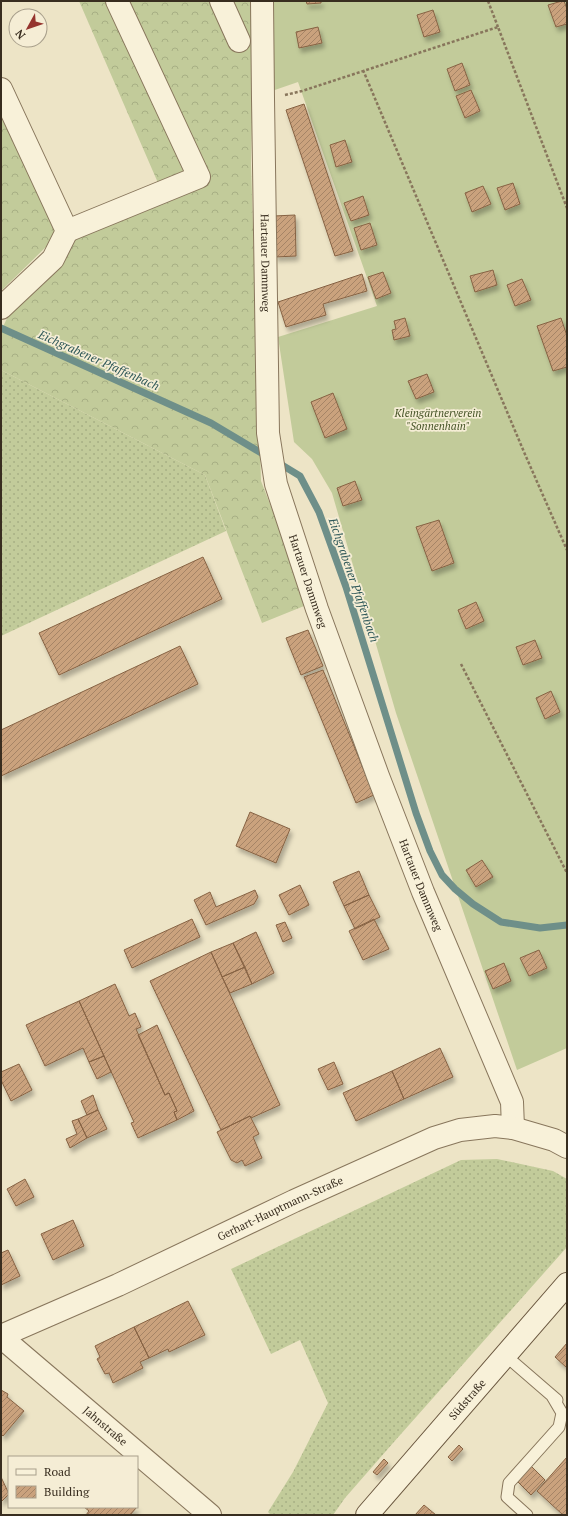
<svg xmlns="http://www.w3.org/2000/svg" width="568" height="1516" font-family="'PT Serif',serif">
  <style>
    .grass { fill: url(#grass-dots) }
    .forest { fill: url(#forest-crowns) }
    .garden { fill: #c2cb9a }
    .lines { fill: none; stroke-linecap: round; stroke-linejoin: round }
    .stream { stroke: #6e8f89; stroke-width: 7 }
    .building { fill: url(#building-hatch); stroke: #866243; filter: url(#shadow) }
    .service-casing { stroke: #88765c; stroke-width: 13 }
    .minor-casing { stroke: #88765c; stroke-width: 24 }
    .secondary-casing { stroke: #6a573f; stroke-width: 24 }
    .path { stroke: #88765c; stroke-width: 2.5; stroke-dasharray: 3 2; stroke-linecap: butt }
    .service { stroke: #f8f1d9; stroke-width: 11 }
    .minor { stroke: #f8f1d9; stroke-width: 22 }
    .secondary { stroke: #f8f1d9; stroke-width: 22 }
    .labels { text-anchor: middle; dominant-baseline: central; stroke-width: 3.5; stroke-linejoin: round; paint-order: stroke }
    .street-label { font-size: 11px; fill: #382d1f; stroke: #f5edd5 }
    .park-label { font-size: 11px; font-style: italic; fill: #465427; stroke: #f5edd5 }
    .water-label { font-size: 12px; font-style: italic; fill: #2f5858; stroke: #f5edd5 }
  </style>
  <defs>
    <pattern id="grass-dots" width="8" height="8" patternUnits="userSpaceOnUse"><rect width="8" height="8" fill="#c2cb9a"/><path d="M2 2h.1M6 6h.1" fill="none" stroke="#a7af84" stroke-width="1.8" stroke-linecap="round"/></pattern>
    <pattern id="forest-crowns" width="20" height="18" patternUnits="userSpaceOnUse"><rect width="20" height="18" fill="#c2cb9a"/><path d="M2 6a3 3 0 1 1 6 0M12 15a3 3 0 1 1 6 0" fill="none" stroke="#a7af84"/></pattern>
    <pattern id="building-hatch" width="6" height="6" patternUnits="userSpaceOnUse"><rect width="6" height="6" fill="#caa27d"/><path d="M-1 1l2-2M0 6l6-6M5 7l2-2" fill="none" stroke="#a58466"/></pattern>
    <filter id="shadow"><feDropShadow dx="2.5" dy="4.5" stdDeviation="2" flood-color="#0004"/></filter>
  </defs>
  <rect width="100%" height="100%" fill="#ede4c6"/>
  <path class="grass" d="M1 370 205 475 226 531 1 636Z
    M497 1159 553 1171 567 1179V1247L393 1443 345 1498 333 1515H271L268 1512 293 1472 328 1403 300 1340 271 1354 231 1269 461 1160Z"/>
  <path class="forest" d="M79 1H254L251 163 261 481 309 604 262 623 205 475 1 370V331L9 314 78 234 165 199Z
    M1 111 56 229 49 244 1 291Z"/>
  <path class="garden" d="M270 1H567V1048L517 1070 396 713 332 493 312 459 294 442 278 337 377 306 298 82 269 92Z"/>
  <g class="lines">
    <path class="stream" d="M1 328 211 423 268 457
      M277 462 300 476 319 512 346 587 416 813 430 851 442 875 455 889 473 904 501 922 540 928 567 925"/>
  </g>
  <path class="building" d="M306 1H321V3L307 4Z
    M562 1H564L567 9V24L556 27 548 5Z
    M433 10 440 32 424 37 417 15Z
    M318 27 322 43 299 48 296 32Z
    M462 63 470 85 455 91 447 69Z
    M471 90 480 111 465 118 456 96Z
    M304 104 353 251 335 256 286 110Z
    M345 140 352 162 336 167 330 145Z
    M513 183 520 204 505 210 497 188Z
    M483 186 491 204 472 212 465 193Z
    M363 196 369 215 351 221 344 203Z
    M295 215 296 256 275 257 274 216Z
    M370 223 377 245 361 250 354 228Z
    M493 270 497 285 475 292 470 276Z
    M383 272 391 293 376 299 368 277Z
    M362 274 367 291 323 304 326 315 286 327 278 302Z
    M522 279 531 300 515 306 507 285Z
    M405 318 410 336 394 340 392 330 396 329 394 321Z
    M561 318 567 336V367L553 371 537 326Z
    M427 374 434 392 416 399 408 381Z
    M333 393 347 429 325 438 311 402Z
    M355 481 362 500 343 506 337 488Z
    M439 520 454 563 432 571 416 527Z
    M203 557 222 599 59 675 39 633Z
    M476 602 484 621 466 629 458 610Z
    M308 630 323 666 301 675 286 638Z
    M535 640 542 658 523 665 516 647Z
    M180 646 198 684 1 776V730Z
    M323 670 374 795 356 803 304 677Z
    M551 691 560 712 545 719 536 698Z
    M250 812 290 829 276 863 236 846Z
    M482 860 493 877 476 887 466 870Z
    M359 871 369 895 344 906 333 882Z
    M300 885 309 905 289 915 279 895Z
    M255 890 258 897 254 904 206 925 194 900 210 892 216 907Z
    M369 895 380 917 355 929 344 906Z
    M192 919 200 937 132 968 124 950Z
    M374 919 389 949 363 960 349 931Z
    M285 922 292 938 283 942 276 925Z
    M256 932 274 973 252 984 233 943Z
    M233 943 245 967 222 977 211 952Z
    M539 950 547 968 529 976 520 958Z
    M211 952 280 1105 251 1118 250 1116 221 1130 150 981Z
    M504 963 511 981 493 989 485 971Z
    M245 967 252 984 230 993 222 977Z
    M115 984 129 1016 135 1013 141 1027 136 1029 165 1095 169 1093 177 1111 174 1112 177 1120 138 1138 131 1123 134 1122 79 1001Z
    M79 1001 104 1056 89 1062 83 1048 45 1066 26 1025Z
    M157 1025 194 1111 177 1120 174 1112 177 1111 169 1093 165 1095 138 1035Z
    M440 1048 453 1077 404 1099 392 1071Z
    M104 1056 111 1072 97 1079 89 1062Z
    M334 1062 343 1084 328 1090 318 1069Z
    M19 1064 32 1090 11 1101 1 1080V1072Z
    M392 1071 404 1099 356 1121 343 1093Z
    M93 1095 98 1110 87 1115 81 1101Z
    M98 1110 107 1129 87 1138 78 1119Z
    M250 1116 259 1134 253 1137 262 1158 245 1166 242 1160 237 1163 231 1160 217 1132Z
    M78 1119 87 1138 70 1148 66 1139 77 1134 72 1121Z
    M25 1179 34 1197 16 1206 7 1189Z
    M73 1220 84 1246 53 1260 41 1234Z
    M8 1250 20 1276 1 1285V1253Z
    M188 1301 205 1335 169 1352 168 1349 149 1358 134 1327Z
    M134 1327 149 1358 140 1362 143 1368 113 1383 109 1373 105 1374 97 1359 100 1357 95 1346Z
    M567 1343V1368L555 1357Z
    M1 1390 8 1394 7 1397 24 1411 3 1436 1 1434Z
    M459 1445 463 1449 452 1461 448 1457Z
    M567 1457V1515H563L537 1491Z
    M384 1459 388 1463 377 1475 373 1472Z
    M531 1466 545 1480 531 1495 517 1481Z
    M1 1477 9 1494 1 1502Z
    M424 1505 436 1515H415Z
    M84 1507H137L130 1515H86L89 1511Z"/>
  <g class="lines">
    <defs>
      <path id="service" d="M506 1356 557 1400
        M527 1515 507 1497 509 1483 559 1427 562 1413 552 1396"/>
      <g id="minor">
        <path d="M221 1 239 41"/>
        <path id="s1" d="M262 1 263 99 268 433 276 484 317 609 378 776 423 892 512 1102 513 1128"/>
        <path d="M1 89 67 231 53 259 1 308"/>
        <path d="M67 231 199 177 117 1"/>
        <path id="s2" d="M1 1336 118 1285 294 1201 434 1138 460 1130 495 1126 513 1128 554 1140 567 1147"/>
        <path id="s3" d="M1 1337 210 1515"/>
      </g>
      <g id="secondary">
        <path id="s4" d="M367 1515 567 1284"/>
      </g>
    </defs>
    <use href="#service" class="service-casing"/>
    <use href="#minor" class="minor-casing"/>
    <use href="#secondary" class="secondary-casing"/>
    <path class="path" d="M488 1 498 27
      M363 70 524 452 567 550
      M285 95 302 91 498 27 567 208
      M461 664 567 873"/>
    <use href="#service" class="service"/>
    <use href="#minor" class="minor"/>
    <use href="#secondary" class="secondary"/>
  </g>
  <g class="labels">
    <g class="street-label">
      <text stroke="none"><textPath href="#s1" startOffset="262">Hartauer Dammweg</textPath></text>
      <text stroke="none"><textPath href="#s1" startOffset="586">Hartauer Dammweg</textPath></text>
      <text stroke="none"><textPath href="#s1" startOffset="910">Hartauer Dammweg</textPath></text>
      <text stroke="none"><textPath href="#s2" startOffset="307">Gerhart-Hauptmann-Straße</textPath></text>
      <text stroke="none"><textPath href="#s4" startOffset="153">Südstraße</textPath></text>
      <text stroke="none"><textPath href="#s3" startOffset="137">Jahnstraße</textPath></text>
    </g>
    <g class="park-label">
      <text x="438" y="413">Kleingärtnerverein<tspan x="438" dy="13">"Sonnenhain"</tspan></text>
    </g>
    <g class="water-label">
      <text transform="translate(99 360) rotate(24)">Eichgrabener Pfaffenbach</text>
      <text transform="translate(354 580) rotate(71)">Eichgrabener Pfaffenbach</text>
    </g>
  </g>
  <rect width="568" height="1516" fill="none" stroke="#382d1f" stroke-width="4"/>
  <rect x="8" y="1456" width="130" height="52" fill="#f5edd5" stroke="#a9a08c"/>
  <rect x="16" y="1469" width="20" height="6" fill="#f8f1d9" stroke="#a9a08c"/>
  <text x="44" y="1476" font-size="12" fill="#382d1f">Road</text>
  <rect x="16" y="1486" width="20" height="12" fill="url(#building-hatch)" stroke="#a9a08c"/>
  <text x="44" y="1496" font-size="12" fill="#382d1f">Building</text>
  <g transform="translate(28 28) rotate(230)"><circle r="19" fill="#f5edd5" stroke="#a9a08c"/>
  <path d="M0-3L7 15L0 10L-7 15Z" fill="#95342e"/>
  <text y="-6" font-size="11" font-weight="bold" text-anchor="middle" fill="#382d1f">N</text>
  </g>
</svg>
